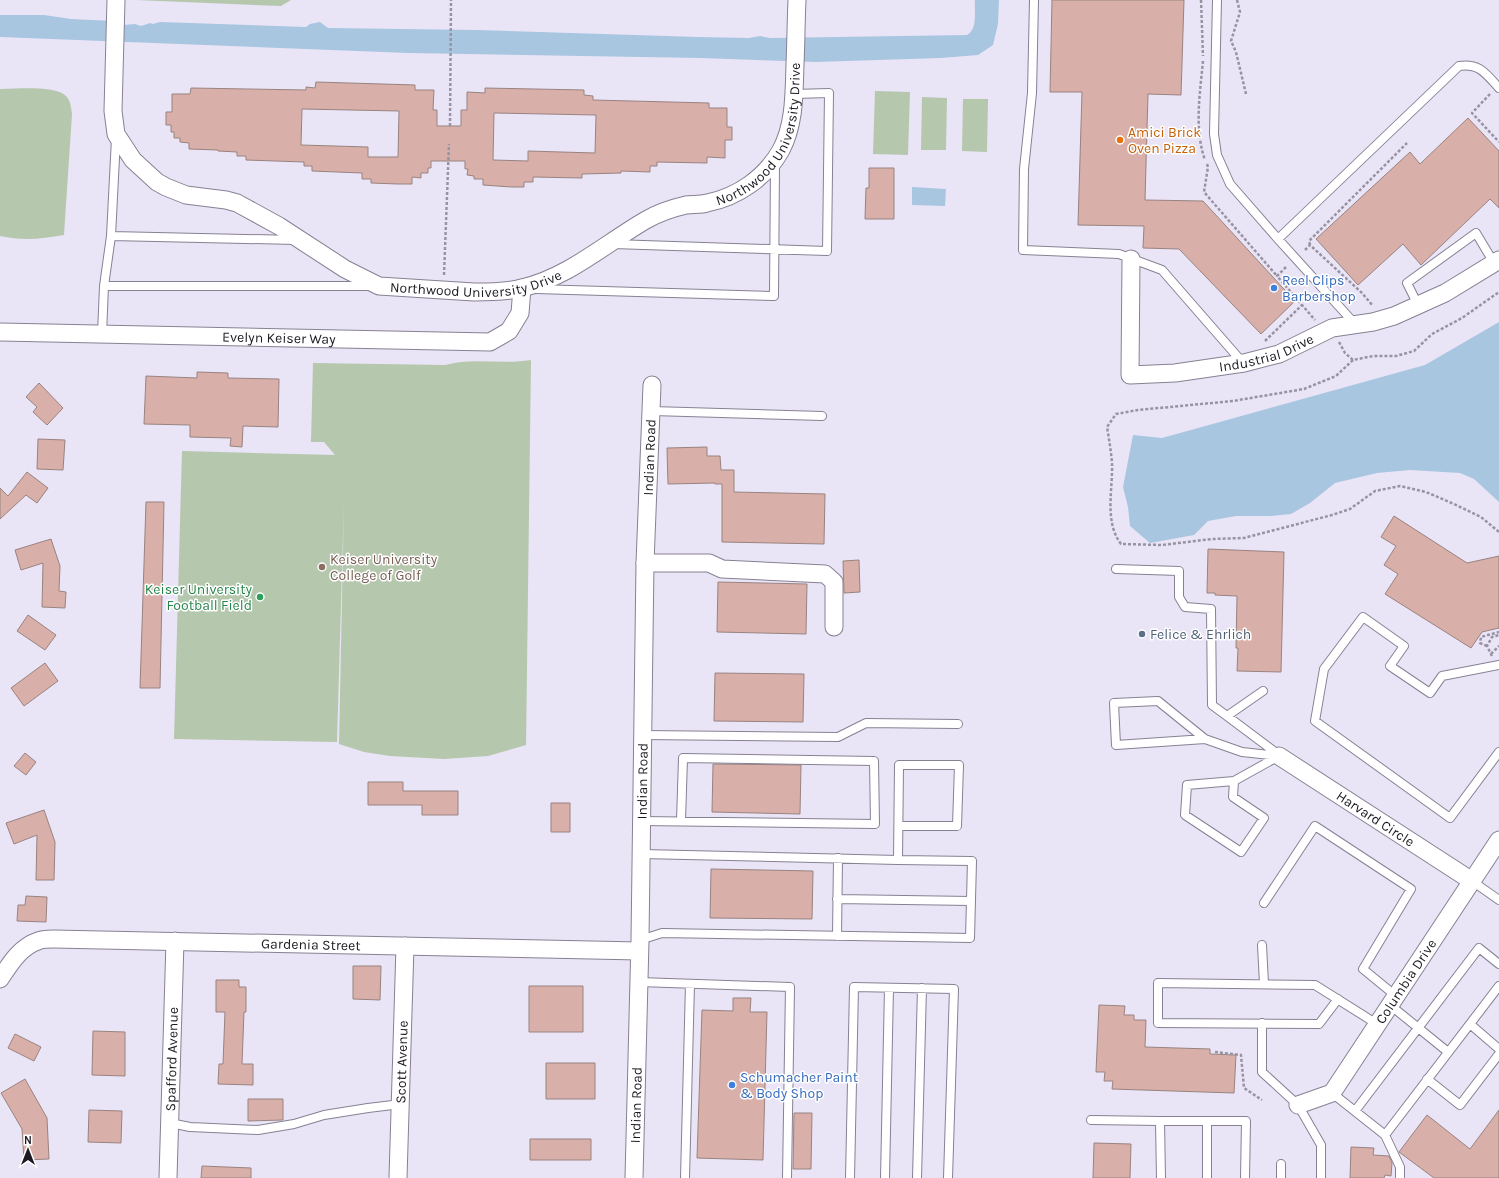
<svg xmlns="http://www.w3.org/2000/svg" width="1499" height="1178" font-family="Karla,sans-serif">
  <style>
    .green { fill: #b5c7ad }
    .water { fill: #a9c6e0 }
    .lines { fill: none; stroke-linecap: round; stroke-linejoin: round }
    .canal { stroke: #a9c6e0; stroke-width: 16 }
    .building { fill: #d8afa9; stroke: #998380; fill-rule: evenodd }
    .lane-casing { stroke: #878193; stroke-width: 10 }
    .street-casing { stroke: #878193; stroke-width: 19 }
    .path { stroke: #9893a2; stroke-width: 2.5; stroke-dasharray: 3 2; stroke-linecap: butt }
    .lane { stroke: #fff; stroke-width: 8 }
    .street { stroke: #fff; stroke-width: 17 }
    .food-dot { fill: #e8710a; stroke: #fff; stroke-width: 1.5 }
    .shop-dot { fill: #3f7fe0; stroke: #fff; stroke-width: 1.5 }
    .education-dot { fill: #8d6e63; stroke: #fff; stroke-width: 1.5 }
    .leisure-dot { fill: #2e9e5b; stroke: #fff; stroke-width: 1.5 }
    .service-dot { fill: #5c6f8a; stroke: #fff; stroke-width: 1.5 }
    .labels { text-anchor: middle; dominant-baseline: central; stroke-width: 3; stroke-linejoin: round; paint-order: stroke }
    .street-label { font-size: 14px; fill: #1c1a21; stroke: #fff }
    .food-label { font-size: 14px; fill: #c56008; stroke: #fff; text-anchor: start }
    .shop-label { font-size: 14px; fill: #366cbe; stroke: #fff; text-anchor: start }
    .education-label { font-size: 14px; fill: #785e54; stroke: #fff; text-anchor: start }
    .leisure-label { font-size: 14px; fill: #27864d; stroke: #fff; text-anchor: end }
    .service-label { font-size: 14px; fill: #4e5e75; stroke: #fff; text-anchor: start }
  </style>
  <rect width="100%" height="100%" fill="#eae4f7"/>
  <path class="green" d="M136 0H291L281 6Z
    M0 89C15 89 55 85 66 96 71 101 71 108 72 114L64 235C42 239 22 241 0 236Z
    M875 91 910 92 908 155 873 154Z
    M922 97 947 98 946 150H921Z
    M963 99H988L987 152 962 151Z
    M531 360 526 745 488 756 444 759 390 756 364 752 339 744 344 502 337 742 174 739 182 451 335 455 324 442H311L313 363 445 365C473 357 502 365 531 360Z"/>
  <path class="water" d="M975 0H999L998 24 993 45 978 55 941 58 815 62 700 58 408 53 0 37V15H44L78 20 85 22 89 28 135 24 141 26 150 23 153 24 160 22 306 27 310 24 320 22 328 28 477 30 698 37 749 38 760 36 770 38 967 35C978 29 974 12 975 0Z
    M912 187 946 189 945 206 912 205Z
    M1499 322V502L1474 479 1460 473 1410 470 1377 473 1335 483 1310 503 1291 514 1271 516H1236L1208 521 1194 535 1150 543 1130 526 1128 507 1123 487 1133 435 1162 438 1425 365Z"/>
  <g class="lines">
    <path class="canal" d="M68 27 116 29"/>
  </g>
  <path class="building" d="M1052 0H1184L1181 95 1148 94 1145 200 1203 201 1295 301 1261 334 1179 249 1143 248 1144 226 1078 225 1082 92H1050Z
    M316 82 415 85V90H434L433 110H437V126H461V110H467V92L485 93V88L584 90V95L593 96V100L709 103V108H727V127H732V140H725V158L707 157V163L657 162V166H650V172L621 171V173L582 174V178L533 177V182H524V187H511L483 185V179H474V176L467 175 468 169H465V161H431V168H428V173H421V178L412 177V184H398L371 183V179H362V173L312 171V166H304V162L246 160V156H237V152L218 151V150L189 149V143L180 142V138H174V132H171V125H166V112H172V94H190L191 88 306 90V87L315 88ZM302 109 399 111 398 157H368V147L301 145ZM494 113 596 115 595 153 528 151V161L493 160Z
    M1468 118 1499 151V208L1490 199 1421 265 1403 244 1358 285 1316 239 1410 152 1420 164Z
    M869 168H894V219H865L866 188H869Z
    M197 372 228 373V378L279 379 278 427 243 426 242 447 230 446 231 438 190 437V425L144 424 146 376 197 378Z
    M39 383 63 408 47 425 33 412 37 407 26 397Z
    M38 439 65 440 63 470 37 469Z
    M707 447V456H720L721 470H734V492L825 494 824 544 722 542V484H715V483L668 484 667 448Z
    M27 472 48 488 37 503 26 495 0 519V488L8 496Z
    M146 502H164L160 688H140Z
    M1394 516 1467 563 1499 556V628L1482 632 1471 648 1385 594 1398 574 1384 565 1396 546 1381 537Z
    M51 539 60 566 59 591 66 592 65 608 42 607 43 563 21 570 15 550Z
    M1208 549 1284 552 1281 672 1237 671 1238 648H1236L1237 596 1215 595V593H1207Z
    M859 560 860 592 844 593 843 561Z
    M718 582 807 584 806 634 717 632Z
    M28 615 56 635 45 650 17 631Z
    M45 663 58 681 24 706 11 688Z
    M715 673 804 674 803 722 714 721Z
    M25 753 36 762 26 775 14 766Z
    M713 764 801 765 800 814 712 812Z
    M368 782H403V791H458V815H422V805H368Z
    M551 803H570V832H551Z
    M44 810 55 842 54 880H36L37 835 14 844 6 823Z
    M711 869 813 871 812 919 710 918Z
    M26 896 47 897 46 922 17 921 18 905H25Z
    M353 966H381L380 1000 353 999Z
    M216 980H239V987H246V1012H244L242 1064H253V1085L218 1084 219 1064H223L225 1012H216Z
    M529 986H583V1032H529Z
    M733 998H751L750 1012H767L763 1160 697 1158 702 1010 733 1011Z
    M1099 1005 1125 1006 1124 1015H1134V1020H1146L1145 1047 1210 1049V1054L1236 1055 1234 1093 1112 1089 1113 1081H1104L1105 1072H1096Z
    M93 1031 125 1032V1076L92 1075Z
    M15 1034 41 1047 34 1061 8 1048Z
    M546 1063H595V1099H546Z
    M25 1079 47 1118 49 1159 24 1160 22 1129 1 1093Z
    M248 1099H283V1120L248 1121Z
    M89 1110 122 1111 121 1143 88 1142Z
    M1499 1110V1178H1434L1399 1152 1427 1115 1470 1149Z
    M794 1113H812L811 1169H793Z
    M530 1139H591V1160H530Z
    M1094 1143 1131 1144 1130 1178H1093Z
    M1351 1147 1374 1148 1373 1155 1389 1156 1392 1163 1391 1176 1385 1175 1384 1178H1350Z
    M202 1166 251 1168V1178H201Z"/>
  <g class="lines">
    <defs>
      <path id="lane" d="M1034 0 1032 93 1024 169 1023 250 1119 254 1162 270 1243 363
        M1217 0 1214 134 1217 155 1230 184 1278 239 1355 324
        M116 138 111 236 104 286H370
        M111 236 296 240
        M1278 239 1459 66C1480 63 1486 74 1499 88
        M613 244 827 251 829 93 794 94
        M536 289 774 296 775 164
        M1418 305 1407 283 1476 233 1494 263
        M102 334 104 286
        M652 411 822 416
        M1116 569 1179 571V597L1185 607 1211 609 1212 705 1227 716
        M1499 665 1442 676 1430 693 1390 666 1404 646 1363 617 1324 669 1315 721 1450 818 1499 752
        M1263 691 1227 716 1279 755
        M643 735 838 737 866 723 958 724
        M1205 739 1116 745 1114 703 1158 701 1205 739 1242 752 1279 756
        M1234 781 1233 797 1264 818 1241 852 1185 815 1187 785 1234 781 1279 756
        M641 821 875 824 874 761 683 758 681 821
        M641 854 898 860 899 765H959L957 826H899
        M1472 881 1499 900
        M837 899 971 901
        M1264 903 1315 826 1411 889 1363 969 1396 996
        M837 936 838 858
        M640 940 662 933 970 938 972 861 898 860
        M1262 945 1264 984
        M639 982 790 987 787 1178
        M1338 999 1319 1024 1158 1023V983L1315 985 1377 1024
        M1390 1005 1448 1052
        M1262 1023V1072L1298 1105 1321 1145V1178
        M1470 1024 1499 1049
        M1427 1079 1460 1105 1499 1054
        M1332 1093 1385 1135 1400 1167V1178
        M1355 1111 1479 948 1499 964
        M1091 1120 1160 1121
        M170 1123 190 1127 258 1130 294 1124 324 1115 368 1108 401 1104
        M1385 1135 1499 986
        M1281 1164V1178
        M685 1178 690 984
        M850 1178 854 987 954 989 948 1178
        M885 1178 889 988
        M917 1178 922 988
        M1161 1178 1160 1121H1246L1245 1178
        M1207 1178V1121"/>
      <g id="street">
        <path id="s1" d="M116 0 113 111 116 134 133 160 157 182 166 187 186 195 226 200 237 203 279 226 345 269 379 286 474 292C489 292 507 292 522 288 569 277 606 243 646 220 658 213 673 208 686 205 693 204 700 205 707 203 738 197 766 177 781 150 795 124 794 92 795 64 796 42 796 21 797 0"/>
        <path id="s2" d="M1131 259 1130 375 1175 373 1244 363 1279 354 1332 328 1373 322 1394 316 1445 293 1499 260"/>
        <path id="s3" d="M0 332 490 342 509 331 520 313 522 288"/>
        <path d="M645 563H709L722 569 825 574 834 582V627"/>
        <path id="s4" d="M1279 756 1472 881"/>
        <path id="s5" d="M0 979C10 964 20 947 38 941 42 939 49 939 54 939L639 951"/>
        <path id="s6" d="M1298 1105 1332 1093 1499 840"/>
        <path id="s7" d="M168 1178 175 941"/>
        <path id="s8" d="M398 1178 405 946"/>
        <path id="s9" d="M634 1178 640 940 645 563 652 385"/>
      </g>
    </defs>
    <use href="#lane" class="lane-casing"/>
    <use href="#street" class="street-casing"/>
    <path class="path" d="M1201 0 1203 56
      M1237 0 1240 12 1231 41 1236 52 1246 94
      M1203 61C1200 93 1194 129 1205 160
      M1490 94 1472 113 1499 142
      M450 126 451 0
      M1207 164 1208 167 1204 192 1277 276
      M1310 245 1309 241 1407 143
      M1305 250 1310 245 1362 293 1373 306
      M1286 267 1277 276 1315 320
      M444 275 449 144
      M1265 341 1302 305
      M1339 342 1345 353 1353 360 1373 356H1396L1414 351 1432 334 1462 318 1499 292
      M1353 360 1336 376 1304 389 1233 401 1138 410 1116 414 1107 427C1109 439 1111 451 1112 463 1113 489 1104 522 1121 544L1162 545 1212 539 1244 538 1332 515 1350 509 1375 491 1400 486 1426 492 1454 504 1481 517 1499 532
      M1487 646 1480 643 1481 637 1499 632
      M1491 654 1499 646
      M1492 656 1487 646 1492 637 1499 635
      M1215 1052 1241 1055 1244 1088 1262 1100"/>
    <use href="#lane" class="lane"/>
    <use href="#street" class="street"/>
  </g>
  <circle class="food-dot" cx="1120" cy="140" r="4"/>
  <g class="shop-dot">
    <circle cx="1274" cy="288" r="4"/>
    <circle cx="732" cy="1085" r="4"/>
  </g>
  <circle class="education-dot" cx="322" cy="567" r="4"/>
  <circle class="leisure-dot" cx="260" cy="597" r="4"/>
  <circle class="service-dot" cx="1142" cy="634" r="4"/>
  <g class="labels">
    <g class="street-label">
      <text stroke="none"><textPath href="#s1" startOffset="892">Northwood University Drive</textPath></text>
      <text stroke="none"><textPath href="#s1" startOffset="544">Northwood University Drive</textPath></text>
      <text stroke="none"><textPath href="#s3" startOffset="279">Evelyn Keiser Way</textPath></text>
      <text stroke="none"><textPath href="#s2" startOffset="255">Industrial Drive</textPath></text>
      <text stroke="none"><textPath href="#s9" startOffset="721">Indian Road</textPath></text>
      <text stroke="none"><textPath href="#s9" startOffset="397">Indian Road</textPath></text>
      <text stroke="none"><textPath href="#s4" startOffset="115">Harvard Circle</textPath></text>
      <text stroke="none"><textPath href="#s5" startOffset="328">Gardenia Street</textPath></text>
      <text stroke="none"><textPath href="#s6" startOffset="170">Columbia Drive</textPath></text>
      <text stroke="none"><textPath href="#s7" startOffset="119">Spafford Avenue</textPath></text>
      <text stroke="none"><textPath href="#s8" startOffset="116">Scott Avenue</textPath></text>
      <text stroke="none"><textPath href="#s9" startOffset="73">Indian Road</textPath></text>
    </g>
    <g class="food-label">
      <text x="1128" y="132">Amici Brick<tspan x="1128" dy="16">Oven Pizza</tspan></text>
    </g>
    <g class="shop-label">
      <text x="1282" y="280">Reel Clips<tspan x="1282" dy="16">Barbershop</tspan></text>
      <text x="740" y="1077">Schumacher Paint<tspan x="740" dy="16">&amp; Body Shop</tspan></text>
    </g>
    <g class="education-label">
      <text x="330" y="559">Keiser University<tspan x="330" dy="16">College of Golf</tspan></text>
    </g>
    <g class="leisure-label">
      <text x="252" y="589">Keiser University<tspan x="252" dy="16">Football Field</tspan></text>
    </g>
    <g class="service-label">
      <text x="1150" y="634">Felice &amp; Ehrlich</text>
    </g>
  </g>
  <g transform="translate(28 1150)" stroke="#ffffff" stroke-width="3" paint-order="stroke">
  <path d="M0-3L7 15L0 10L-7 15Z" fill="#1c1a21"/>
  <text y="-6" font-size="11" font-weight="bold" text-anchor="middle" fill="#1c1a21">N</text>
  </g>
</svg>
